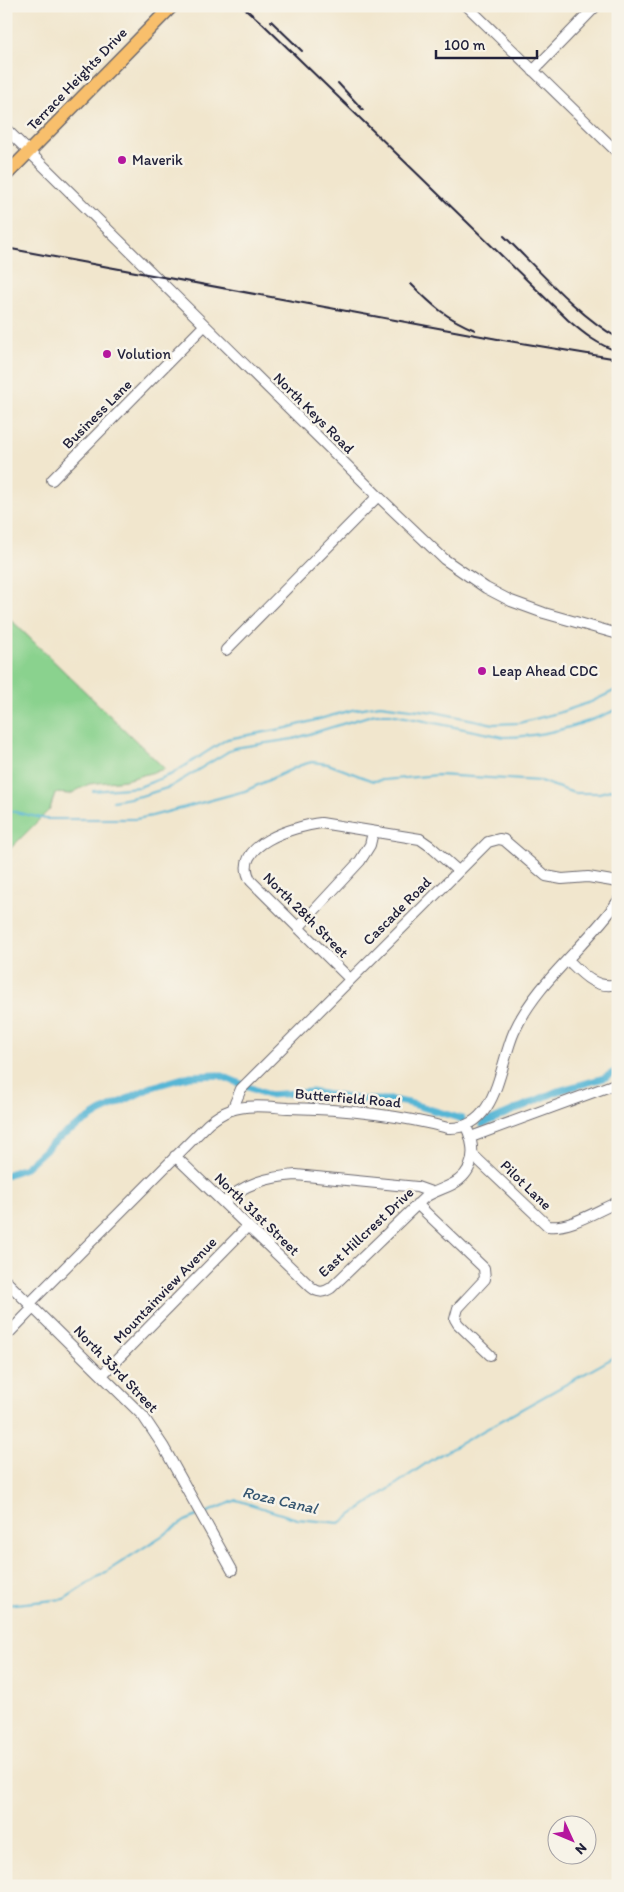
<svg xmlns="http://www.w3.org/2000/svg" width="624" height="1892" font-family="Itim,sans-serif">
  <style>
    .green { fill: #8ad28e; stroke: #567a64 }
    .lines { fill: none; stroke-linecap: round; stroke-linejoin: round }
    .stream { stroke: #57b6d5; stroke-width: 2 }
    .canal { stroke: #57b6d5; stroke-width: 7 }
    .minor-casing { stroke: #6a676e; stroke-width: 12 }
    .major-casing { stroke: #6a676e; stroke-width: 15 }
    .minor { stroke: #fff; stroke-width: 10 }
    .major { stroke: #f8bf6c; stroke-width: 12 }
    .rail { stroke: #22223b; stroke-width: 2 }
    .poi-dot { fill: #b5179e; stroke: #f7f3e8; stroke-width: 2 }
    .labels { text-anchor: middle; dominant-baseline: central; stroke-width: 5; stroke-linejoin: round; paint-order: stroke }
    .street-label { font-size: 15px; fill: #22223b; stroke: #f7f3e8 }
    .poi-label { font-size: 15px; fill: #22223b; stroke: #f7f3e8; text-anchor: start }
    .water-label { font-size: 16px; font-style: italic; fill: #355671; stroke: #f7f3e8 }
  </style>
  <rect width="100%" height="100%" fill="#f7f3e8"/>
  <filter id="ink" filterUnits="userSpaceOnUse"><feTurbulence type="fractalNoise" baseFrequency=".02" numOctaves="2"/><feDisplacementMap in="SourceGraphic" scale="10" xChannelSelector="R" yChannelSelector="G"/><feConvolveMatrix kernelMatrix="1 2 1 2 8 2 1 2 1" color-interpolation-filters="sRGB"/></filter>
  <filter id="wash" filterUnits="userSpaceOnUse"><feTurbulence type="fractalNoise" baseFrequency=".0096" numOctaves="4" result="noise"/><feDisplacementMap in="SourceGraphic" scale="20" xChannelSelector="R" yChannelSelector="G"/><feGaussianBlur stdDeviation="1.12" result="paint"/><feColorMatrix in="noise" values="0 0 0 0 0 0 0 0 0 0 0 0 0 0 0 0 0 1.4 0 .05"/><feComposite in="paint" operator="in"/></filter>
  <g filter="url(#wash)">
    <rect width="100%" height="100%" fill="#f1e6cd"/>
    <path class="green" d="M6 615 165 769 125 780 89 784 70 794 55 793 50 809 6 853Z"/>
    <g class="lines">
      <path class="stream" d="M93 791 139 787 172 774 227 739 287 728 352 710 380 705 434 712 494 724 519 723 558 713 591 702 618 689
        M113 801 141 796 170 787 234 748 293 739 375 714H390L504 737C544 737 581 726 618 709
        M6 810 46 819H136L152 816 245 791 301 765 312 762 328 764 373 781 438 775 540 781 574 793H599L618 788
        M203 1514 237 1500 297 1519 340 1523 431 1460 618 1355
        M6 1605 64 1599 185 1521 197 1516"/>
      <path class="canal" d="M482 1124 558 1091 604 1078 618 1070
        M6 1175 25 1168 58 1138 100 1112 152 1087 190 1076 219 1075 268 1095 311 1092 364 1100H391L409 1103 462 1119"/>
    </g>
  </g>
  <g filter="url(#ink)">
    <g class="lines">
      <defs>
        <path id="minor" d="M467 6 618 153
          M533 71 596 6
          M6 129 378 496 444 559 486 588 511 601 544 613 618 634
          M52 480 204 326
          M226 650 378 496
          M298 928 360 861 370 845 373 832
          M568 960C582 974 596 990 618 984
          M350 979 251 881C229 845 296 826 321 823L420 839 430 846 458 871
          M232 1110 241 1089 488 842 499 839 504 840 546 876 562 879 588 877 618 882
          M471 1137 618 1083
          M473 1155 548 1226C570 1229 598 1210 618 1202
          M175 1156 311 1287C318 1293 323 1293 331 1288L424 1198C435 1190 449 1188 459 1180 477 1166 474 1144 466 1126
          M224 1203C244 1183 269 1177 296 1175L417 1187 431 1192
          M417 1204 484 1268 485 1279 458 1308 455 1319 458 1324 490 1355
          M6 1281 143 1416 163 1446 232 1570
          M29 1304 208 1124C215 1118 222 1113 231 1110 248 1104 270 1107 288 1108 342 1109 395 1114 448 1128 497 1130 499 1066 514 1032 537 981 586 947 618 901
          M6 1336 33 1308
          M103 1374 248 1226"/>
        <path id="major" d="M6 175 172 6"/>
      </defs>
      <use href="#minor" class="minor-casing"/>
      <use href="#major" class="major-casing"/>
      <use href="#minor" class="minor"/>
      <use href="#major" class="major"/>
      <path class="rail" d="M242 6 263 24 568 320C583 333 599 346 618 351
        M271 21 302 51
        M338 83 363 110
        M504 236C538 269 577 315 618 338
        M6 248 503 340 618 359
        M411 284C433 306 446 318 475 330"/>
    </g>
  </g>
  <g class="poi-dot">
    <circle cx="122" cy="160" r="5"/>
    <circle cx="107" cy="354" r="5"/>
    <circle cx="482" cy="671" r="5"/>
  </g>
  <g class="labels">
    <g class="street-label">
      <text transform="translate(77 79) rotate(-46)">Terrace Heights Drive</text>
      <text transform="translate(314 413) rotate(45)">North Keys Road</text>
      <text transform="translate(97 414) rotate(-45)">Business Lane</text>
      <text transform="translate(397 911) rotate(-45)">Cascade Road</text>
      <text transform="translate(306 915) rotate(45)">North 28th Street</text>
      <text transform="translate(348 1098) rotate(5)">Butterfield Road</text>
      <text transform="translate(526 1185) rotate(44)">Pilot Lane</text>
      <text transform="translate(257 1214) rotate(44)">North 31st Street</text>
      <text transform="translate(366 1232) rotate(-43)">East Hillcrest Drive</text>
      <text transform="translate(165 1290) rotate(-46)">Mountainview Avenue</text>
      <text transform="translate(116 1369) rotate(46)">North 33rd Street</text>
    </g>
    <g class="poi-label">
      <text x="132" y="160">Maverik</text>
      <text x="117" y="354">Volution</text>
      <text x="492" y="671">Leap Ahead CDC</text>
    </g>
    <g class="water-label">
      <text transform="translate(280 1500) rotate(13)">Roza Canal</text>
    </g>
  </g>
  <rect width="624" height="1892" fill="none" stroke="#f7f3e8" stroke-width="25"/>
  <g transform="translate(572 1840) rotate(134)"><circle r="24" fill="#f7f3e8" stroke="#a29fa3"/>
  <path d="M0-4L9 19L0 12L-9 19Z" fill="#b5179e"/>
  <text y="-8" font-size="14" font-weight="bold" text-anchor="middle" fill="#22223b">N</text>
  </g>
  <path d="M436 50v8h101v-8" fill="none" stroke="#22223b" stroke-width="2.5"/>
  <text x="444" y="50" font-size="15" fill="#22223b" stroke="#f7f3e8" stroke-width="4" paint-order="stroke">100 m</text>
</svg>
